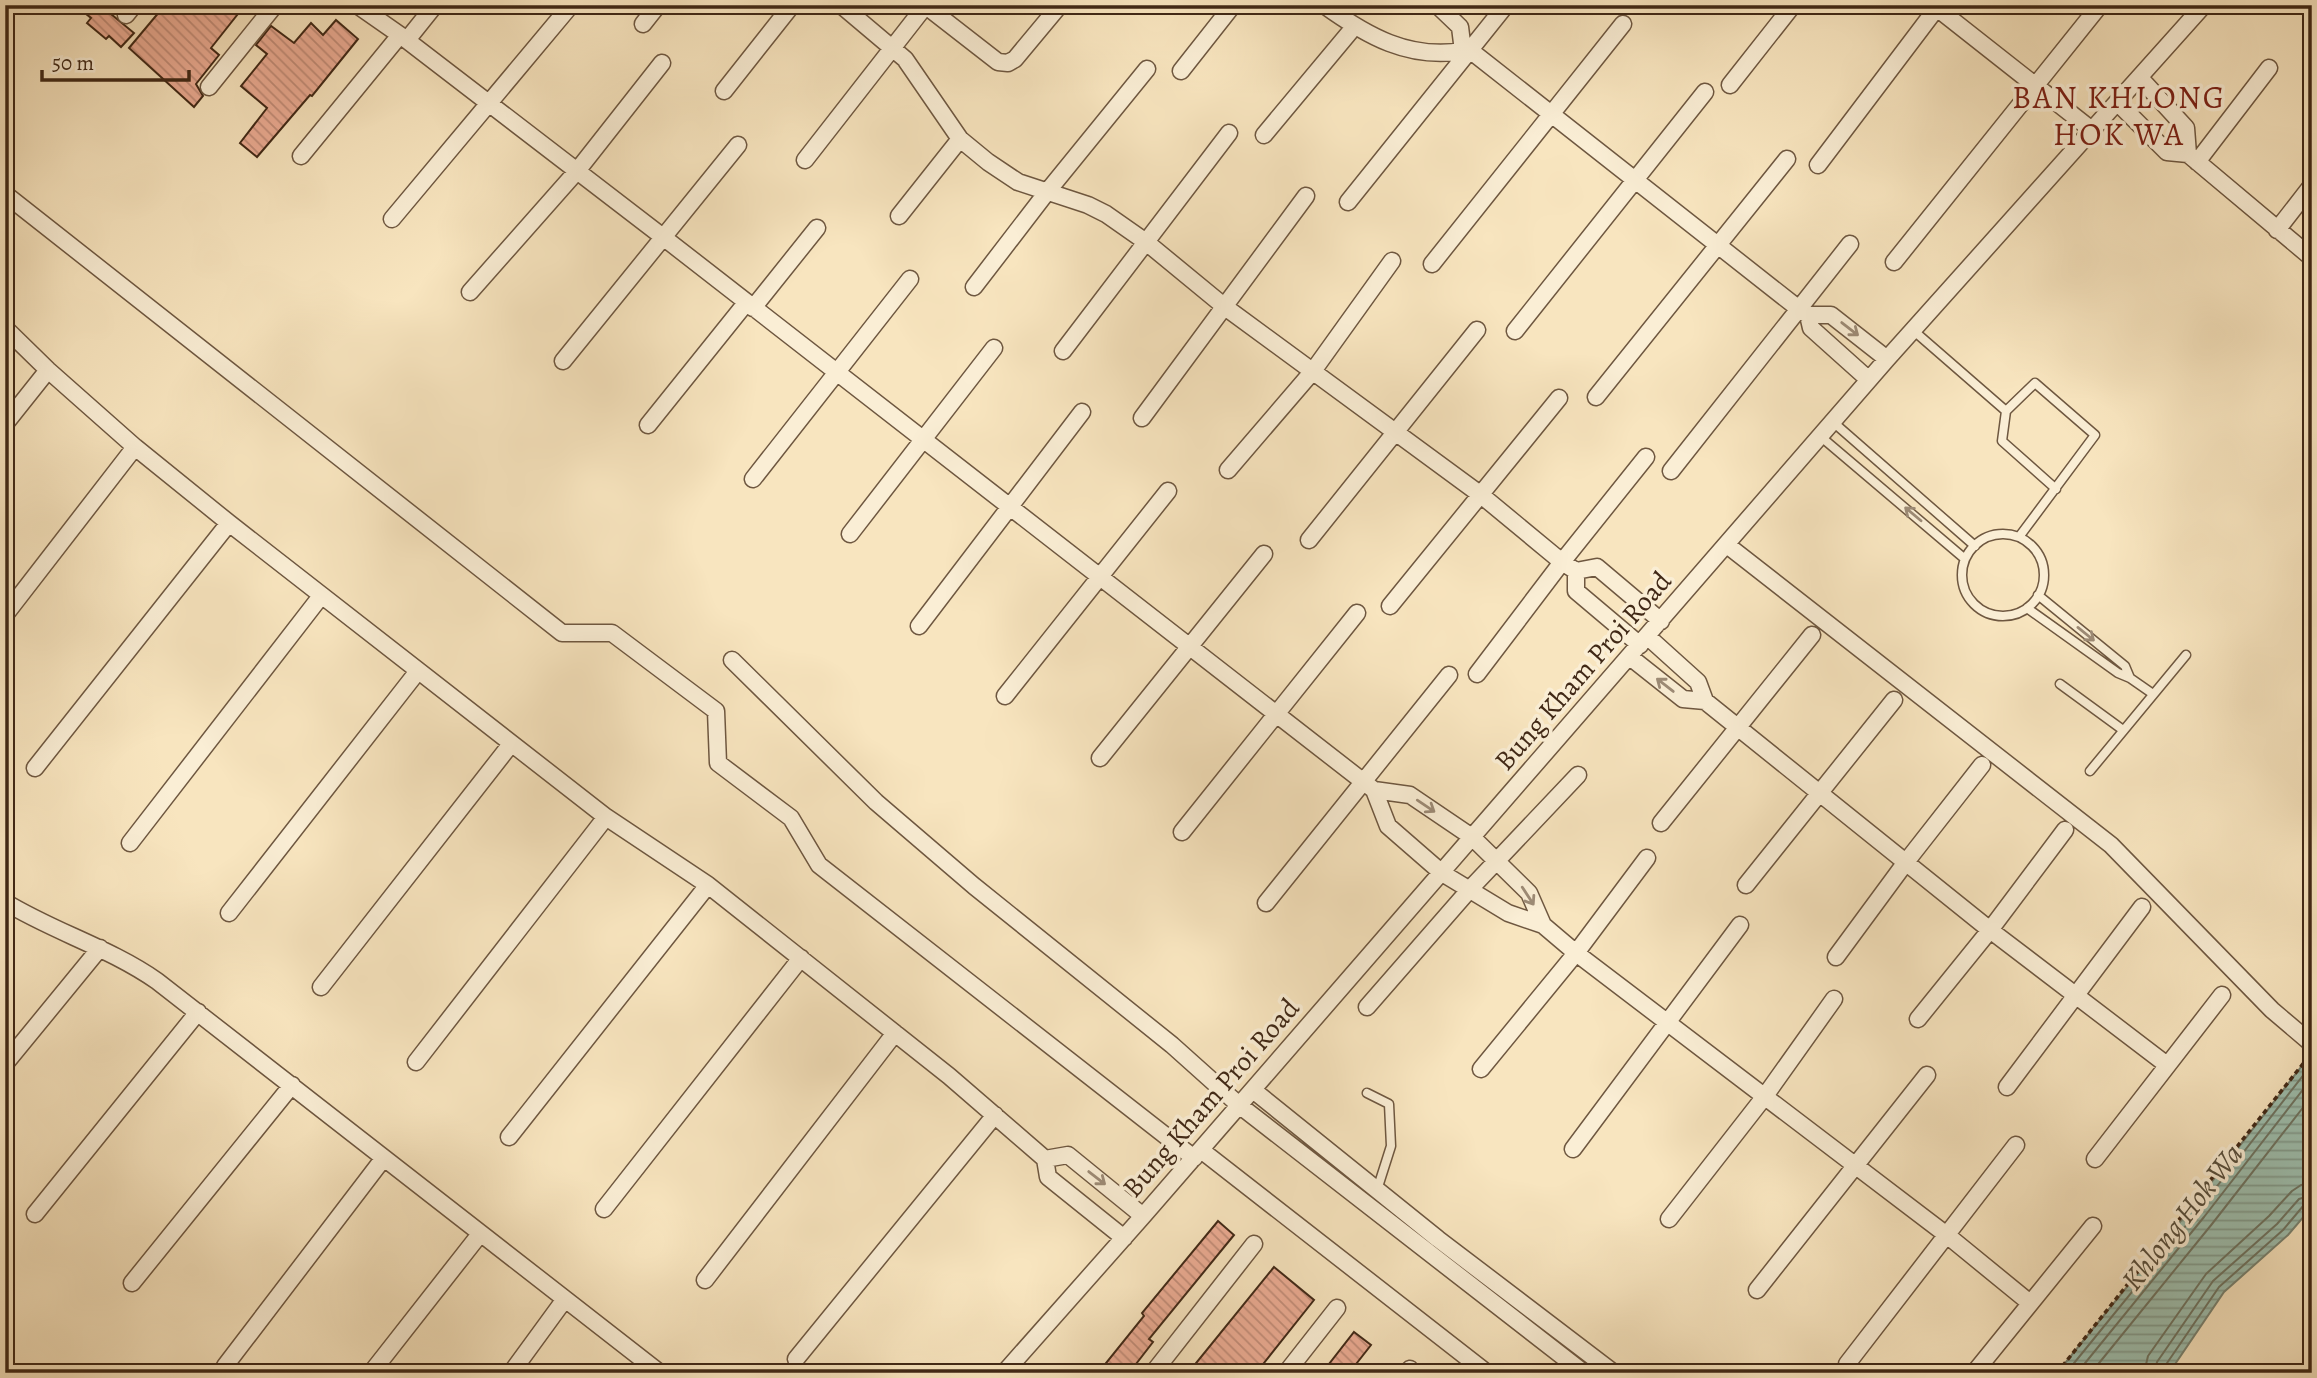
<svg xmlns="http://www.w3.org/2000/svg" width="2317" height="1378" font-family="Alegreya,serif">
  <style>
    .water { fill: url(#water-rules); stroke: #788372; stroke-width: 2 }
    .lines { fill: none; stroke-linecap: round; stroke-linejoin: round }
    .shore { stroke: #6e7462; stroke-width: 2 }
    .building { fill: url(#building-back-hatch); stroke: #402816; stroke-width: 2 }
    .service-casing { stroke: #6e5740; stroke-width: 11 }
    .minor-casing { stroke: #6e5740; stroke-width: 19 }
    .path { stroke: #402816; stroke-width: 3.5; stroke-dasharray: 5 3.5; stroke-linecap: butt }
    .service { stroke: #faeed5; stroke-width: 8 }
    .minor { stroke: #faeed5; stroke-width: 16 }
    .oneway { stroke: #9d8b76 }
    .labels { text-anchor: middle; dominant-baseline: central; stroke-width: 7; stroke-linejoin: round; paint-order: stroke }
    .street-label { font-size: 28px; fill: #402816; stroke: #faeed5 }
    .water-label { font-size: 30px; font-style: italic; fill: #574e3c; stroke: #faeed5 }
    .quarter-label { font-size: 32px; letter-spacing: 2px; fill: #7a1f14; stroke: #faeed5 }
  </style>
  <defs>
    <pattern id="water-rules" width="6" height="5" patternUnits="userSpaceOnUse" patternTransform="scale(1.75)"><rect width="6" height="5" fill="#9dbfaf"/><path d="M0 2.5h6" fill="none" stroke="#819b8d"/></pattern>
    <pattern id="building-back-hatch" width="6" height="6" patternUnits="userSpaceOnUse" patternTransform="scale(1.75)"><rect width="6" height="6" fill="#ecac94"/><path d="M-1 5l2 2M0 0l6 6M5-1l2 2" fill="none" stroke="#c18c78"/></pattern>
  </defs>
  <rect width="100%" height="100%" fill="#f8e5bf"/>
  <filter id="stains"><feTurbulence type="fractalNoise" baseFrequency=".00286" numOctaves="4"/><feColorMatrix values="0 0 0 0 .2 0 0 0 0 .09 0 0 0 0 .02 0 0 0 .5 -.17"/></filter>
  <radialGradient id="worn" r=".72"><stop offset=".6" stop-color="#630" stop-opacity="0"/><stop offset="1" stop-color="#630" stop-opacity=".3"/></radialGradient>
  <path class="water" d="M2312 1053V1207L2288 1235 2224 1292 2169 1373H2057L2192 1207Z"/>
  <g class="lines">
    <path class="shore" d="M2066 1373 2197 1212 2312 1064
      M2077 1373 2204 1217 2312 1078
      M2091 1373 2212 1224 2312 1096
      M2144 1373 2148 1356 2206 1274 2269 1216 2292 1191 2301 1185 2312 1184
      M2155 1373 2157 1362 2213 1281 2277 1224 2299 1199 2312 1195
      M2163 1373 2165 1366 2219 1287 2283 1230 2304 1205 2312 1203"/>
  </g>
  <path class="building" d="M75 5H100L134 33 121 47 109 36 106 39 87 23 91 18Z
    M165 5H192L201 13 207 5H245L211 48 219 55 196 84 203 96 194 107 129 48Z
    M336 20 358 39 312 96 310 95 257 157 240 143 267 108 241 86 267 54 256 45 271 26 294 43 311 23 323 35Z
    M1218 1221 1234 1235 1149 1339 1153 1342 1129 1373H1098L1144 1316 1142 1313Z
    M1274 1267 1314 1300 1256 1373H1188Z
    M1354 1332 1371 1345 1349 1373H1322Z"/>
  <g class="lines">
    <defs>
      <path id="service" d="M1914 331 2006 411 2002 441 2056 489
        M2006 411 2035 383 2095 435 2019 537
        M1833 422 1975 546
        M1820 436 1965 559
        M1962 575a41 41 0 1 1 82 0a41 41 0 1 1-82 0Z
        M2038 595 2125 666 2130 678
        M2027 608 2118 673 2130 678 2153 694
        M2060 684 2123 730
        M2090 771 2186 655
        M1367 1093 1389 1104 1391 1146 1377 1190"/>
      <path id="minor" d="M357 5 400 35 663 237 1374 790 1410 795 1472 837 1529 893 1543 925
        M841 5 905 59 960 139 988 162 1018 182 1088 205 1106 214 1146 242 1225 307 1481 495 1562 562 1576 571 1597 567 1661 621
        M1324 5C1367 36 1409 60 1463 51
        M1437 5 1460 27 1463 51H1471L1799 309 1808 315H1831L1887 359
        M1933 5 2093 131
        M926 6 998 62 1008 63 1015 59 1060 5
        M126 15 134 5
        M643 24 658 5
        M407 40 435 5
        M1181 71 1233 5
        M2140 78 2186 128 2188 154
        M1730 85 1793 5
        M209 87 275 5
        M724 91 792 5
        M2118 103 2167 152 2188 154 2312 258
        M1264 135 1354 27
        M301 156 400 35
        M805 160 926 5
        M2197 162 2269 68
        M1818 165 1939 5
        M5 194 562 633H612L716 711 718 763 791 818 819 865 1194 1158
        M1348 202 1506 5
        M899 216 960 139
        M392 219 571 5
        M2277 230 2312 185
        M1894 262 2100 5
        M1432 264 1623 24
        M974 287 1047 192 1147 69
        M470 292 577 171 662 63
        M753 308 817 228
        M1808 315 1811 328 1869 380
        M5 328 48 370 135 447 229 523 606 817 708 885 949 1076 1045 1159 1048 1177 1124 1238
        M1515 331 1705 92
        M1063 351 1229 133
        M563 361 738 145
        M1596 397 1787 159
        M1142 418 1306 196
        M5 424 48 370
        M648 425 746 303
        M1228 470 1313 371 1392 261
        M1671 471 1850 244
        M753 479 910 279
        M850 534 994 348
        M1309 540 1477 330
        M1727 545 2111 845 2272 1010 2312 1044
        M1576 571V591L1640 645
        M1390 606 1559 398
        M5 615 135 447
        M919 626 1082 412
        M1647 636 1698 682 1705 701 1990 930 2167 1065
        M1630 657 1683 699 1705 701
        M732 660 876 802 974 886 1172 1045 1239 1105 1584 1373
        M1477 674 1562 562 1646 457
        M1005 696 1168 491
        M1100 758 1264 554
        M35 768 229 523
        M1374 790 1388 826 1442 873 1508 913 1543 925 1576 953 1948 1236 2030 1303
        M1661 823 1812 635
        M1182 832 1357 613
        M130 843 321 596
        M1746 885 1894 700
        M5 902C54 932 110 948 157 981L660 1373
        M1266 903 1449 675
        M229 913 418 671
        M1836 957 1906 862 1982 765
        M321 987 511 744
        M1367 1007 1470 889 1578 775
        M1918 1019 1990 930 2065 830
        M416 1062 606 817
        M5 1064 100 948
        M1481 1069 1576 953 1647 858
        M2007 1087 2142 907
        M1253 1090 1438 1239 1614 1373
        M509 1137 708 885
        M1573 1149 1740 925
        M1201 1150 1487 1373
        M1045 1159 1068 1155 1143 1216
        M2095 1159 2222 995
        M604 1209 801 958
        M35 1214 198 1012
        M1669 1219 1765 1096 1834 999
        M705 1280 895 1033
        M132 1283 292 1085
        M1757 1290 1927 1075
        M796 1359 995 1115
        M1847 1364 2016 1145
        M225 1366 383 1159
        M371 1373 480 1234
        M511 1373 565 1299
        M1004 1373 1143 1216 1887 359 2204 5
        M1153 1373 1254 1244
        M1286 1373 1337 1308
        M1407 1373 1410 1369
        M1974 1373 2093 1226"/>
    </defs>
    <use href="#service" class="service-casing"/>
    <use href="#minor" class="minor-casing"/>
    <path class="path" d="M2057 1373 2306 1060"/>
    <use href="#service" class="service"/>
    <use href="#minor" class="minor"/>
  </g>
  <defs><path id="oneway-shaft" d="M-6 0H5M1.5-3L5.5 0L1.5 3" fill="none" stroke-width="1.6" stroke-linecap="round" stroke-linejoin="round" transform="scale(1.75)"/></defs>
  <g class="oneway">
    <use href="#oneway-shaft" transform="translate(1850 329) rotate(38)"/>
    <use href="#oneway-shaft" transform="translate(1913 514) rotate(-140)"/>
    <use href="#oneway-shaft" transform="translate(2086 634) rotate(39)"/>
    <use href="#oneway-shaft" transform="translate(1665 685) rotate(-142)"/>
    <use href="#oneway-shaft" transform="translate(1426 806) rotate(34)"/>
    <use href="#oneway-shaft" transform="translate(1528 896) rotate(57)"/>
    <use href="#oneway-shaft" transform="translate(1097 1178) rotate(38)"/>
  </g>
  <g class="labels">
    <g class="street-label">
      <text transform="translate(1583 671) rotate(-49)">Bung Kham Proi Road</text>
      <text transform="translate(1211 1098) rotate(-49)">Bung Kham Proi Road</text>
    </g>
    <g class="water-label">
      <text transform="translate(2182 1217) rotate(-52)">Khlong Hok Wa</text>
    </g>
    <g class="quarter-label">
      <text x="2119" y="97">BAN KHLONG<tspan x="2119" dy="37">HOK WA</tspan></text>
    </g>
  </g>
  <rect width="2317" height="1378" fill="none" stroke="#f8e5bf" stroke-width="28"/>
  <rect x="7" y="7" width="2303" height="1364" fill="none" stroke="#402816" stroke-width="3.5"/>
  <rect x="14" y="14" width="2289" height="1350" fill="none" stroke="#402816" stroke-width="2"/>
  <path d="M42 70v10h147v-10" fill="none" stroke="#402816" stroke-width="3.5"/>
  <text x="52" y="70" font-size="21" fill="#402816" stroke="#faeed5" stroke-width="5" paint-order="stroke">50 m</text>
  <rect width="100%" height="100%" filter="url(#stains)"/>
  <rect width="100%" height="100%" fill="url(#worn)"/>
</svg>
